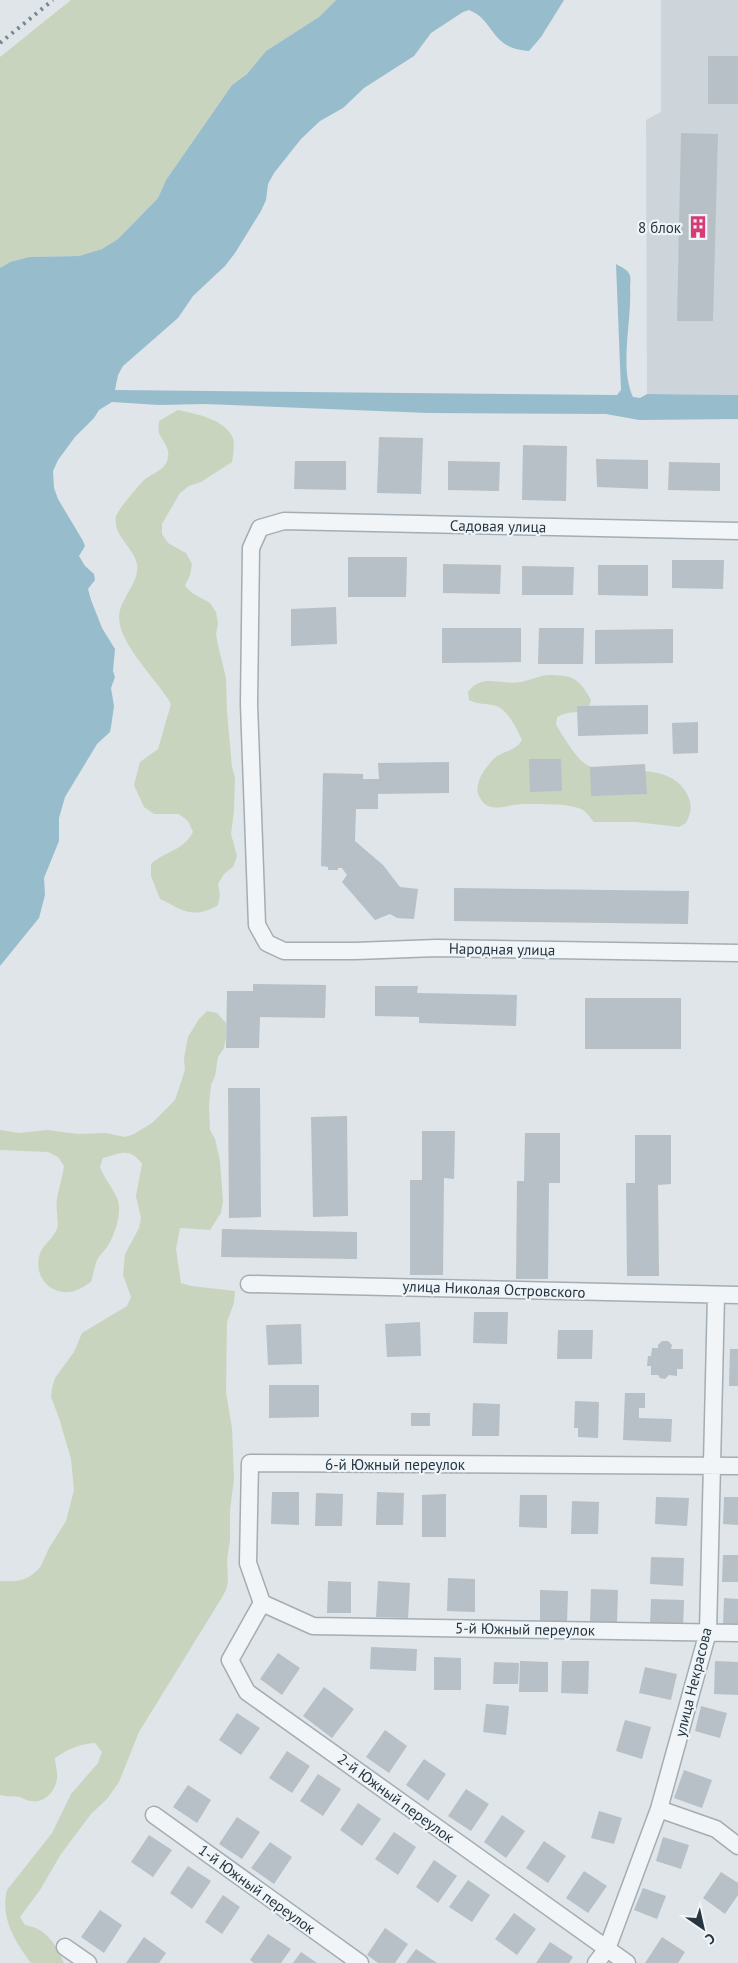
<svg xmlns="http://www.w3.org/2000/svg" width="738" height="1963" font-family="'PT Sans',sans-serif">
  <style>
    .built { fill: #cdd5db }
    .green { fill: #c9d4bf }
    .water { fill: #97bccc }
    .building { fill: #b6c0c6 }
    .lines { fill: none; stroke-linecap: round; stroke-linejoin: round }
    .minor-casing { stroke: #a4adb3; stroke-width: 19 }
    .minor { stroke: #f2f5f7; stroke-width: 16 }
    .rail { stroke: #778894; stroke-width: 4; stroke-dasharray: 2.5 5; stroke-linecap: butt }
    .labels { text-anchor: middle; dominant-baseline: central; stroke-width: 4.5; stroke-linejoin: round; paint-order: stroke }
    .poi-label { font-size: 15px; fill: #273641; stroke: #eef4f7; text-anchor: end }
    .street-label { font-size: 15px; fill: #273641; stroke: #eef4f7 }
  </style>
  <rect width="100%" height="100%" fill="#dfe5e9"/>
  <path class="built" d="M661 0H738V395L647 394 646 120 661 112Z"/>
  <path class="green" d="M71 0H336L319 17 266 51 247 74 232 85 166 180 158 198 118 239 102 249 79 256 29 257 10 262 0 268V57Z
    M178 410C196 414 225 419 233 438 235 445 233 455 232 462L201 482 189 486 180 493 162 524V534L168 543 186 553 192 564 190 575 185 586 192 593 210 603 216 612 218 624 216 634 218 645 226 678 227 711 232 767 235 778 234 811 231 834 237 856 233 867 224 874 218 884 220 895 218 905C193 920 183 910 160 899L151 876V864C167 850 183 851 193 832L188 821 179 814H154L144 807 134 785 140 762 158 749 171 704C158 680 112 639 120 610 124 595 140 580 137 564 134 548 112 535 116 516 118 510 139 485 144 480 152 473 167 470 168 457 170 447 162 441 159 433 158 429 159 425 159 421Z
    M548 675C573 675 579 678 591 700L589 707C578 715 569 710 557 717L556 725C565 738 575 759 589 766 596 770 604 769 612 770 638 771 673 767 687 794 693 805 691 813 686 823L679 827 635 822H594C590 818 586 811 581 809 567 803 538 804 523 804 507 804 488 816 479 796 476 791 478 783 480 778 483 771 491 761 497 756 507 750 515 751 522 740 517 729 508 710 496 706 486 703 478 705 469 700L468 692C482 672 501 686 521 682 530 680 538 676 548 675Z
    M207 1011 217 1013 226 1023V1038L224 1048 218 1057 215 1076 211 1085 209 1105 210 1130 215 1139 220 1161 223 1201 221 1213 210 1230 180 1228 176 1249 181 1283 191 1286 235 1291 234 1303 227 1322 226 1392 232 1428 234 1479 230 1510V1540L227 1560 228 1581 226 1590 221 1599 139 1732 119 1782 107 1799 91 1814 61 1854 40 1890 20 1917 25 1925C47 1929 56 1944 64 1963H31C15 1941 0 1918 7 1890L52 1833 71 1794 98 1763 102 1752 95 1743C80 1744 68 1749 55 1758 55 1765 58 1772 57 1778 56 1791 44 1804 31 1801 27 1801 23 1798 20 1797 13 1796 7 1797 0 1795V1581C18 1582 29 1581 41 1566L49 1548 66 1521 74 1490 71 1459 59 1418 51 1397 52 1388 55 1378 74 1352 82 1333 127 1306 131 1297 123 1275 125 1254 139 1228 141 1218 136 1196 142 1164C130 1147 121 1153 103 1158L100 1167C104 1178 112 1187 117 1198 123 1211 115 1235 107 1247 103 1253 98 1256 96 1263 94 1269 93 1276 91 1282 85 1286 77 1291 70 1292 49 1294 35 1277 39 1257 41 1246 51 1241 56 1231 59 1226 57 1218 57 1212 55 1196 62 1182 64 1166L58 1157 48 1152 0 1150V1130L19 1133 47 1130 78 1134 106 1133 125 1137 134 1134 152 1123 175 1100 185 1070 184 1058 188 1037 199 1019Z"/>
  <path class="water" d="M336 0H564L541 37 529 51C490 49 495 20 469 10L463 12 431 33 414 56 364 88 343 108 320 121 301 139 274 173 268 184 266 200 261 211 235 253 225 266 193 296 178 318 123 366 118 375 115 390 617 395 621 390 616 264C621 267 629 270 630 276 631 280 630 285 630 288 632 321 619 367 633 397L640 398 647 394 738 395V419L639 420 606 414 428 413 205 404 159 405 112 402 99 410 94 418 75 437 58 460 53 471 54 488 58 499 83 541 85 546 79 556 85 566 94 574 95 580 88 589 91 600 102 628 115 649 113 671 115 677 111 688 114 706 111 727 110 732 97 744 65 797 59 818V841L44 878 45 895 39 918 0 966V268L10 262 29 257 79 256 102 249 118 239 158 198 166 180 232 85 247 74 266 51 319 17Z"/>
  <path class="building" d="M708 56H738V104H708Z
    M681 133 718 134 713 321H677Z
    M379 437 423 438 421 494 377 493Z
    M523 445 567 446 566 501 522 500Z
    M596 459 648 460V489L597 487Z
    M295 461H346V490L294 489Z
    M448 461 500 462 499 491 448 490Z
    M669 462 720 463V491L668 490Z
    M348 557H407L406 597H348Z
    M672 560H724L723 589 672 588Z
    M443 564 501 565 500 594 443 593Z
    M598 565H648V596L598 595Z
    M522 566 574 567 573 595H522Z
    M336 607 337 644 291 646V609Z
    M442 628H521V662L442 663Z
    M539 628H584L583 664H538Z
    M673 629V663L595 664V630Z
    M648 705V734L578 736 577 706Z
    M698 722V753L673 754 672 723Z
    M529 759H561L562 791 530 792Z
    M449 762V793L378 794V809H356L355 841 383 865 400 887 418 889 414 919 397 918 390 914 375 920 342 882 347 875 342 868H338V870H328V867L321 866 323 773 363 774V779H379L378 763Z
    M645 764 647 794 591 796 590 767Z
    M454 888 689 891 688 924 454 921Z
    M253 984 326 985 325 1018 260 1017 259 1048H226L227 991H253Z
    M375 986H418L417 993 517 995 516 1026 419 1023V1017L375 1016Z
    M585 998H681V1049H585Z
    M228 1088H260L261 1217 229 1218Z
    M347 1116 348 1216 313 1217 311 1117Z
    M422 1131H455L454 1179 444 1178 443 1275H410V1180H422Z
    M525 1133H560V1183H549L548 1279H516L517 1181H524Z
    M635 1135H671V1184L658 1185 659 1276H627L626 1183H635Z
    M222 1229 357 1232V1259L221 1257Z
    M474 1312H508L507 1344 473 1343Z
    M420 1322 421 1356 387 1357 385 1324Z
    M301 1324 302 1364 268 1365 266 1325Z
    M558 1330H593L592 1359H557Z
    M662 1341H668L672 1345 671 1349H683V1369H677V1376L669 1375 665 1379 660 1378 658 1375H651V1366H647L648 1356H651L652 1348H658V1345Z
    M730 1349H738V1386H729Z
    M269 1385H319V1417L269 1418Z
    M625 1393H645V1408H639V1418L672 1419 671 1442 623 1440Z
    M575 1401 599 1402 598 1438 578 1437V1428H574Z
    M473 1403 500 1404 499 1436H472Z
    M411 1413H430V1426H411Z
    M272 1492H299V1525L271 1524Z
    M377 1492 404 1493 403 1525H376Z
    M316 1493 343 1494 342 1526H315Z
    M446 1494V1537H422V1495Z
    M520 1495H547V1528L519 1527Z
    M656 1497 689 1498 687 1526 655 1524Z
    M724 1497H738V1525L723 1524Z
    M572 1501 599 1502 598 1534H571Z
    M723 1555H738V1582H722Z
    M651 1557 684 1558 683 1586 650 1584Z
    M448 1578 475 1579V1612L447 1611Z
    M328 1581 351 1582V1613H327Z
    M378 1581 410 1583 408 1618 376 1617Z
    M591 1589 618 1590 617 1622H590Z
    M540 1590 568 1591 567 1623H540Z
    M724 1598 738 1599V1626H723Z
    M651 1599 684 1600 683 1628 650 1626Z
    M371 1647 417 1649 416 1671 370 1669Z
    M278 1653 300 1668 282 1695 260 1679Z
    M434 1657 461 1658V1690H434Z
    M520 1661 548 1662V1692H519Z
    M562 1661H589L588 1694 561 1693Z
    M715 1661 738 1662V1695L714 1694Z
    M494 1662 519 1663 518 1684H493Z
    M645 1667 677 1674 671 1700 639 1693Z
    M324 1687 354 1709 332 1738 303 1716Z
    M486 1704 509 1706 506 1735 483 1732Z
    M701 1706 727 1713 720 1738 695 1731Z
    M237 1713 260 1728 241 1755 219 1740Z
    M625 1720 651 1727 642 1759 616 1751Z
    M385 1730 407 1746 389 1773 366 1757Z
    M287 1751 310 1766 292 1793 269 1778Z
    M424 1759 446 1774 428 1801 406 1785Z
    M684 1770 712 1780 702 1808 674 1798Z
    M318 1774 341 1789 323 1816 300 1801Z
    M188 1785 211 1800 197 1823 173 1807Z
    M466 1789 489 1804 471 1831 448 1816Z
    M358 1803 381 1819 362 1846 340 1830Z
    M599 1811 622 1818 614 1844 591 1838Z
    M502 1815 525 1831 506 1858 484 1842Z
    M237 1817 260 1832 242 1859 219 1844Z
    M394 1832 416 1847 398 1875 375 1859Z
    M149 1835 172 1850 153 1877 131 1862Z
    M663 1837 689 1845 681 1869 656 1861Z
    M544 1841 566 1856 548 1883 526 1868Z
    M270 1842 292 1857 274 1884 251 1868Z
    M434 1860 457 1876 438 1903 416 1887Z
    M188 1866 211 1881 192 1909 170 1893Z
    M584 1871 607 1886 588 1913 566 1898Z
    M721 1872 738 1883V1895L725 1914 703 1898Z
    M468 1880 490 1895 472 1922 449 1907Z
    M643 1888 666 1896 657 1919 634 1910Z
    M223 1895 240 1907 222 1934 205 1922Z
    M100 1910 122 1925 104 1953 81 1937Z
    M514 1913 536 1929 517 1955 495 1939Z
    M385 1928 408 1944 395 1963H378L367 1955Z
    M268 1934 291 1949 281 1963H254L250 1960Z
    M144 1937 166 1953 159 1963H126Z
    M662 1937 685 1952 678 1963H645Z
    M550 1942 573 1957 569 1963H536Z
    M416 1949 437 1963H406Z
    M301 1952 317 1963H293Z"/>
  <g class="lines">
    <defs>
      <path id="minor" d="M738 531 284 521 260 528 251 548 249 704 257 925 267 943 284 951H355L437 948 738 953
        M249 1284 738 1295
        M738 1466 250 1463 248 1563 262 1603 313 1626 738 1633
        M262 1603 230 1660 247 1692 627 1963
        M659 1809 716 1829 738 1846
        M154 1815 360 1963
        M65 1947 88 1963
        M596 1963 607 1949 659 1809 708 1632 716 1296"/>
    </defs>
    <use href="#minor" class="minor-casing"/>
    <use href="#minor" class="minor"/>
    <path class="rail" d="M0 43 53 0"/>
  </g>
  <defs>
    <symbol id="building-bare" viewBox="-9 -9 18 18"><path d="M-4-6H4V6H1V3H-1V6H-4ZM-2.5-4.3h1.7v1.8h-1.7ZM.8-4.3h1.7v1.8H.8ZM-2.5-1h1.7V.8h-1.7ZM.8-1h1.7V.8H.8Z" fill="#d73b75" stroke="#eef4f7" stroke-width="2.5" paint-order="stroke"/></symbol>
  </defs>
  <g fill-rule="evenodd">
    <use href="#building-bare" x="682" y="211" width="32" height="32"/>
  </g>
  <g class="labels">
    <g class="poi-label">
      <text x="681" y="227">8 блок</text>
    </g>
    <g class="street-label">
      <text transform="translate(498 526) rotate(1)">Садовая улица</text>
      <text transform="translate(502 949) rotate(1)">Народная улица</text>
      <text transform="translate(494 1289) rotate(2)">улица Николая Островского</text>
      <text x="395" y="1464">6-й Южный переулок</text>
      <text transform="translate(525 1629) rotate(1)">5-й Южный переулок</text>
      <text transform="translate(693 1682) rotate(-76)">улица Некрасова</text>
      <text transform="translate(396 1798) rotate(36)">2-й Южный переулок</text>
      <text transform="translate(257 1889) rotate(36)">1-й Южный переулок</text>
    </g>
  </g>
  <g transform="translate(703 1928) rotate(146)" stroke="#eef4f7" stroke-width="4" paint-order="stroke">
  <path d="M0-4L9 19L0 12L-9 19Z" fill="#273641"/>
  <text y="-8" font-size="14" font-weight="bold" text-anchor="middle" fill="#273641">С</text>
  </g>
</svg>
